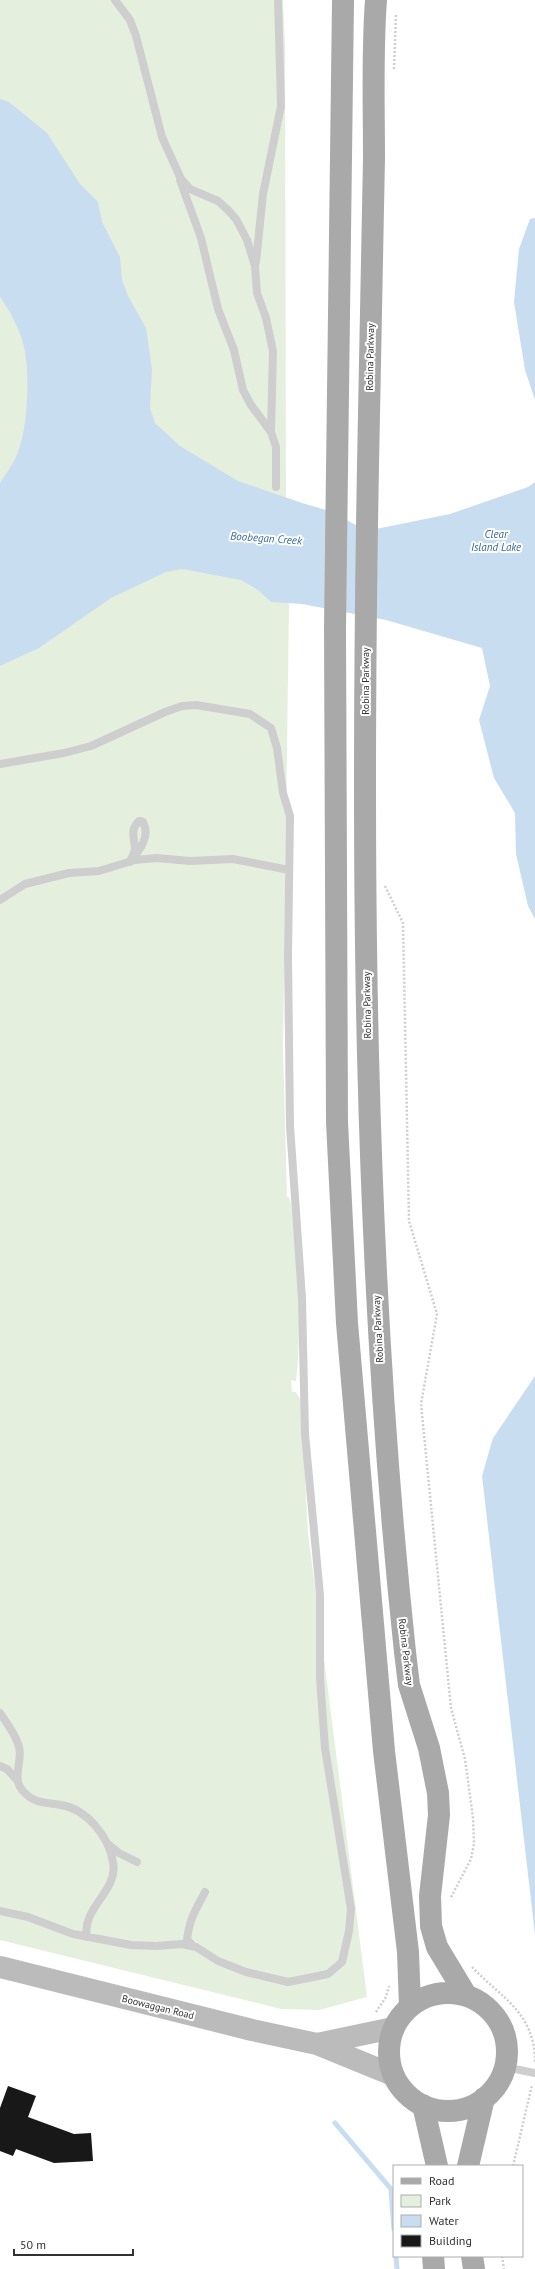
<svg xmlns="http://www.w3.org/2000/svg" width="535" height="2269" font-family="'PT Sans',sans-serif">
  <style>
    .green { fill: #e5efde }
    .water { fill: #c8ddf0 }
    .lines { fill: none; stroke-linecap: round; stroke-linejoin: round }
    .stream { stroke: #c8ddf0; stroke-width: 5 }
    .building { fill: #181818 }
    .path { stroke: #cecece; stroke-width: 2.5; stroke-dasharray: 2 2; stroke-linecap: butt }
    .lane { stroke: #cecece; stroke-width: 8 }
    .secondary { stroke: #bbb; stroke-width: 22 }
    .primary { stroke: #a9a9a9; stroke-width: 22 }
    .labels { text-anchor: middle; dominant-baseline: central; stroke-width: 4; stroke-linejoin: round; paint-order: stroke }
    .street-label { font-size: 10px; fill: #313131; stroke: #fff }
    .water-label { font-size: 11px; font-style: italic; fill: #366a9b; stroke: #fff }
  </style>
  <rect width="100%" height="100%" fill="#fff"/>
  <path class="green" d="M0 0H283L285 45 286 520 289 603 283 1049 287 1197H289L291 1204C296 1262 303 1322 296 1381L291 1380 292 1392H296L301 1401 308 1533 367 1997 319 2010 281 2009 0 1940Z"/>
  <path class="water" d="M0 99 9 102 47 133 80 184 98 202 102 222 120 257 122 280 128 296 146 328 152 369 150 408 155 423 180 446 238 481 302 503 333 512 366 531 450 514 528 487 535 482V919L528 906 516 854 515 813 494 778 479 720 490 686 482 648 386 620 302 604 271 602 258 590 241 580 182 569 166 572 111 598 39 648 0 666V483C5 475 11 467 15 459 28 435 31 370 23 343 18 326 10 311 0 297Z
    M535 218V400L525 370 514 302 519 249 530 219Z
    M535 1376V1935L482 1476 493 1438Z"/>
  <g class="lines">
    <path class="stream" d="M335 2123 391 2189 394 2229
      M396 2256 397 2269"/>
  </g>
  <path class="building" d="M8 2086 36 2096 28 2117 74 2134 91 2133 93 2161 54 2163 16 2149 13 2156 0 2151V2108Z"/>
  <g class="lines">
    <path class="path" d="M394 69 396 14
      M385 886 403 923 409 1221 437 1314 421 1404 451 1708 465 1759 473 1818 474 1844 471 1859 450 1899
      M472 1967C500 1997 535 2012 535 2062
      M376 2012 386 1997 389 1986
      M513 2166 532 2085
      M502 2256 504 2269"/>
    <path class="lane" d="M115 0 130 20 136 36 162 137 181 179 190 189 218 201 228 210 236 219 247 240 255 266 257 293 266 318 273 351 271 432 276 447V487
      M180 180 201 238 218 309 234 350 243 390 251 405 271 432
      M256 262 263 194 281 106 278 0
      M0 764 64 753 91 746 165 712 182 706 196 705 250 714 271 728 277 748 283 793 290 816 288 955 290 1126 302 1298 305 1434 320 1595V1678L325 1748 351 1909 349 1931 342 1962 328 1974 288 1982 246 1972 218 1961 196 1947 182 1944 156 1946 131 1945 73 1934 28 1917 0 1911
      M139 821 143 822C151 837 139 851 130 862 131 858 134 854 135 850 135 837 129 831 139 821Z
      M0 900 25 884 69 873 99 871 135 860 157 858 190 861 233 859 289 870
      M0 1713C7 1723 16 1735 19 1747 23 1762 11 1778 23 1791 34 1804 46 1802 61 1805 87 1809 109 1837 113 1862 119 1891 81 1908 87 1937
      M0 1766 7 1769 17 1780
      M108 1844 119 1853 137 1862
      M193 1946 187 1939C190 1918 195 1911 205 1892
      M505 2067 535 2073"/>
    <path class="secondary" d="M0 1967 252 2030 317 2044 393 2075
      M317 2044 393 2028"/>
    <path class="primary" d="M343 0 335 628 337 1122 347 1323 384 1751 408 1952 410 2006
      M376 0C372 53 374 105 374 158 372 260 370 363 368 465 361 861 363 1258 405 1652L409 1685 429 1748 438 1793 439 1815 430 1896 431 1926 437 1947 466 1995
      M389 2052a59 59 0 1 1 118 0a59 59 0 1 1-118 0Z
      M423 2105 437 2166
      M468 2166 484 2098
      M433 2256 434 2269
      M472 2256 474 2269"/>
  </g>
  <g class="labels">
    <g class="street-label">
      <text transform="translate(370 357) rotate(-89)">Robina Parkway</text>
      <text transform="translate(365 681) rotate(-90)">Robina Parkway</text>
      <text transform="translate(367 1005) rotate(-91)">Robina Parkway</text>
      <text transform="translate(378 1329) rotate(-93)">Robina Parkway</text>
      <text transform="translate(406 1652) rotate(83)">Robina Parkway</text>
      <text transform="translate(158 2007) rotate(14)">Boowaggan Road</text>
    </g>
    <g class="water-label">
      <text x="496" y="534">Clear<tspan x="496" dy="13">Island Lake</tspan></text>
      <text transform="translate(266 538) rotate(4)">Boobegan Creek</text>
    </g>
  </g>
  <rect x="393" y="2165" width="130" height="92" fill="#ffffff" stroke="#adadad"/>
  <rect x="401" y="2178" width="20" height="6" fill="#a9a9a9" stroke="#adadad"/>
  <text x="429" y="2185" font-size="12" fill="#313131">Road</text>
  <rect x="401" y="2195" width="20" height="12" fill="#e5efde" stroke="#adadad"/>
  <text x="429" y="2205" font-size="12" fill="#313131">Park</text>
  <rect x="401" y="2215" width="20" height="12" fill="#c8ddf0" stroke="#adadad"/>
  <text x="429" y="2225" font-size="12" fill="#313131">Water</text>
  <rect x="401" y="2235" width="20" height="12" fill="#181818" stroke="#adadad"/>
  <text x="429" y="2245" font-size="12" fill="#313131">Building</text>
  <path d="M14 2249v6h119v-6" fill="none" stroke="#313131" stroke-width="2"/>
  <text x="20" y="2249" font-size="12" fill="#313131" stroke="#ffffff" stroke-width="3" paint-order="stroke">50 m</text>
</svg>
